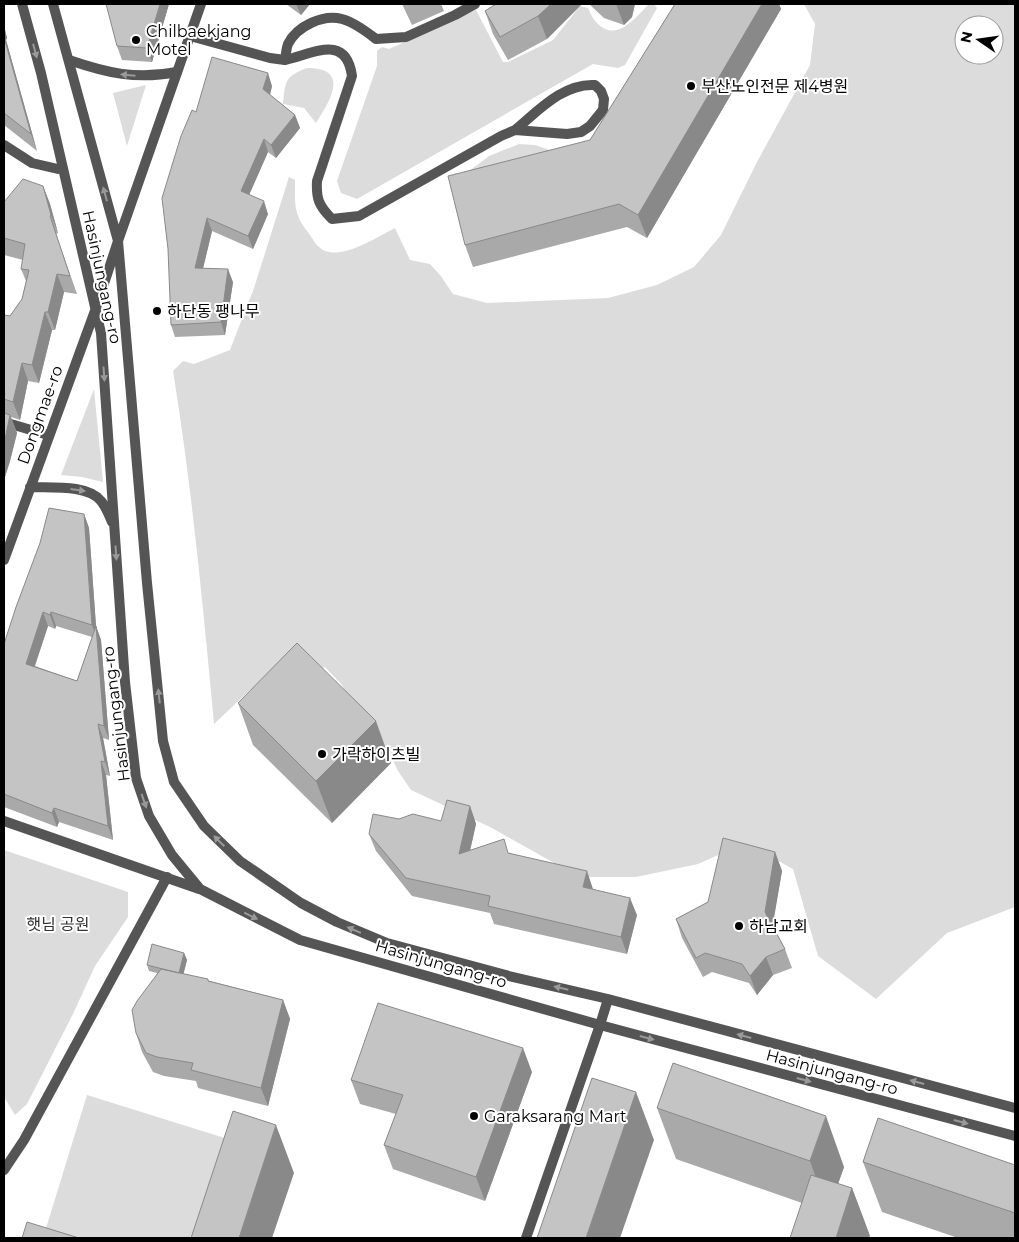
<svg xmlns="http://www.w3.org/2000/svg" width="1019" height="1242" font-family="Montserrat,'Noto Sans KR',sans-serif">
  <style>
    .green { fill: #dcdcdc; fill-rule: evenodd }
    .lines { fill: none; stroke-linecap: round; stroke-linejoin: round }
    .service { stroke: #555; stroke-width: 10 }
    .minor { stroke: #555; stroke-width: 10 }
    .tertiary { stroke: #555; stroke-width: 10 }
    .wall { fill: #a9a9a9; fill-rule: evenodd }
    .shaded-wall { fill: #898989 }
    .building { fill: #c4c4c4; stroke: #898989 }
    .oneway { fill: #999 }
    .poi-dot { fill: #000; stroke: #fff; stroke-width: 2 }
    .labels { text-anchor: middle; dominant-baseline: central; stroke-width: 4; stroke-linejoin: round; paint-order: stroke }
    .poi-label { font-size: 16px; fill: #000; stroke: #fff; text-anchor: start }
    .street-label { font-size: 16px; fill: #000; stroke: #fff }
    .park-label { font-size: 16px; fill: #333; stroke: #fff }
  </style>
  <rect width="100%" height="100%" fill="#fff"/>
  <path class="green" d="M649 4H654L657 8 625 65 618 68 593 64 357 199 341 193 337 181 377 66V51L382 47 389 49 398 45 476 10 503 62H508L553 40 580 6 588 8C590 12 592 18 596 22 616 44 635 18 649 4Z
    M804 4H1015V907L947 933 876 999 818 956 793 869 762 852 734 848 698 864 636 877H579L490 827 411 790 398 771 388 750 354 711 342 685 325 667 301 680 282 683 250 690 214 724C203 606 192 488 173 371L183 361 194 364 230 350 254 288 289 177 295 180C295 206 293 214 310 235 313 239 315 244 319 247 337 264 377 237 395 228L410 260 430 264 440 275 453 294 487 303 608 298 657 285 694 267 721 235 757 162 810 65 815 24ZM964 25H994V55H964Z
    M307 68C351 68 330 101 316 123L304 108 283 104C285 82 285 76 307 68Z
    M146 85 127 146 113 93Z
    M519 144 535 145 553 151 452 184 489 156Z
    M94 389 103 482 82 477 61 475Z
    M4 850 128 892V917L95 966 73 1014 27 1104 15 1115 4 1097Z
    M87 1095 231 1140 201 1238H43Z"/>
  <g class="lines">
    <path class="service" d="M190 36 270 58 285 60C286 55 286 49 288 44 297 26 323 14 342 19 354 22 367 32 376 39L406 37 455 15 475 4
      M69 60C107 73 136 80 177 72
      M285 60C311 55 346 32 352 76L317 181C316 199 319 206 332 219L359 216 501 136 515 130 567 134 581 132 590 126 603 110 604 99 601 91 595 85C563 83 538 111 515 130
      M4 422 48 435
      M4 1170 24 1140 167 877
      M526 1238 600 1025"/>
    <path class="minor" d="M4 145 32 163 58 169 62 166"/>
    <path class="tertiary" d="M22 4 41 73 101 333 125 682 136 778 149 816 172 855 200 889 300 940 600 1025 1015 1136
      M53 4 118 241 147 583 163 741 174 782 204 826 240 861 301 903 337 922 387 943 509 976 608 999 1015 1108
      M30 487C50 488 88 484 101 501 106 507 109 515 112 522
      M4 560 96 308 118 241 201 4
      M4 821 199 889
      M600 1025 608 999"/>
  </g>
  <path class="wall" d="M169 4 152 62 122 60 117 46Z
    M286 4H310L301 15Z
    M402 4H441L444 11 412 25Z
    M582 4 547 39 508 60 493 34 485 11Z
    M589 4H635L632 17 624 25 604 18Z
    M675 4H779L781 9 647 238 627 227 473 267 465 245 590 140Z
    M4 26 7 38 6 40 37 151 4 125Z
    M272 86 270 95 295 115 300 128 276 158 268 152 249 195 268 214 253 249 212 231 203 268 233 282 225 335 175 337 171 325 196 112Z
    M43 186 50 204 58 233 56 234 77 294 64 292 55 330H52L39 383 28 381 20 420 11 417 17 433 10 461 4 480V315L10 316 22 299 26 281 21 269 23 260 4 255V202Z
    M84 514 89 528 96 626 101 640 109 740 103 738 110 776 106 775 113 840 59 822 57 827 4 807V644ZM48 626 55 629 56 626 92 637 77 681 35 666Z
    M238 703 391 763 332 823 253 745Z
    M470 806 476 824 470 851 509 853 593 889 637 915 627 954 494 924 490 913 412 896 376 851 369 834 441 821Z
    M775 852 782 871 772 926 785 949 792 968 773 975 757 995 749 983 712 972 703 977 682 938 676 919 708 902Z
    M184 953 187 960 183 974 283 1000 290 1019 268 1106 198 1088 196 1081 164 1076 153 1072 142 1052 136 1033 157 973 149 971 147 965Z
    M532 1072 485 1201 393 1169 384 1145 396 1114 360 1104 351 1080Z
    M657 1108 844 1167 838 1184 852 1188 870 1236 802 1203 676 1159Z
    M863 1162 1015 1165V1238H958L882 1212Z"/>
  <path class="shaded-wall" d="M160 4H169L152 62 147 48Z
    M296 4H310L301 15Z
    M551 4H582L547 39 538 16Z
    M616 4H635L632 17 624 25Z
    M762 4H779L781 9 647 238 638 215Z
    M4 26 7 38 6 40 37 151 31 134 4 37Z
    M268 73 272 86 268 102 263 89Z
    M295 115 300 128 276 158 271 145Z
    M264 139 268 152 245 204 241 191Z
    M43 186 50 204 58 233 51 215Z
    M264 201 268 214 253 249 248 236Z
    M207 218 212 231 200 281 195 268Z
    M228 269 233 282 225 335 221 322Z
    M57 274 64 292 55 330 48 312Z
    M45 312 52 330 39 383 32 365Z
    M22 363 28 381 20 420 13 402Z
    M10 415 17 433 10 461 4 480V444Z
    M84 514 89 528 96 626 101 640 109 740 104 726 97 639 92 625Z
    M43 612 48 626 31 677 26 664Z
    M51 612 56 626 55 629 50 615Z
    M376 721 391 763 332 823 316 781Z
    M98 724 103 738 110 776 105 762Z
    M101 761 106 775 113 840 108 826Z
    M470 806 476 824 465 872 459 854Z
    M54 808 59 822 57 827 52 813Z
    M775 852 782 871 772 930 765 912Z
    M587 871 593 889 583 887Z
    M630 898 637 915 627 954 621 937Z
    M184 953 187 960 182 980 179 973Z
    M766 957 773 975 757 995 750 976Z
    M283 1000 290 1019 268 1106 261 1088Z
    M523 1048 532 1072 485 1201 476 1177Z
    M636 1092 654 1140 620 1238H586Z
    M826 1116 844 1167 828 1212 810 1161Z
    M276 1125 294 1173 272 1238H239Z
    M852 1188 870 1236 869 1238H836Z"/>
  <path class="building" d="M106 4H160L147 48 117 46Z
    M496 4H551L538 16 500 37 485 11Z
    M675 4H762L638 215 619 204 465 245 448 176 590 140Z
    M4 37 31 134 4 113Z
    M212 57 268 73 263 89 295 115 271 145 264 139 241 191 264 201 248 236 207 218 195 268 228 269 221 322 171 325 168 249 162 198 181 136 192 110 196 112Z
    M23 179 43 186 51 215 50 216 70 276 57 274 48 312H45L32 365 22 363 13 402 4 399V315L10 316 22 299 29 270 21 269 25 244 4 238V202Z
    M4 413 10 415 4 444Z
    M49 508 84 514 92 625 51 612 50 615 43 612 26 664 77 681 96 626 104 726 98 724 105 762 101 761 108 826 54 808 52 813 4 794V644L16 607 40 543Z
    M297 643 376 721 316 781 238 703Z
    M447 800 470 806 459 854 504 839 508 853 587 871 583 887 630 898 621 937 488 906 490 896 406 878 369 834 373 814 399 819 413 814 441 821Z
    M723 838 775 852 765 912 785 949 766 957 750 976 742 964 705 953 696 958 676 919 708 902Z
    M152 944 184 953 179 973 147 965Z
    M161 969 208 979V981L283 1000 261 1088 191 1070 193 1063 157 1057 146 1053 136 1033 132 1010 137 1001Z
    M378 1003 523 1048 476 1177 384 1145 403 1095 351 1080Z
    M673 1063 826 1116 810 1161 657 1108Z
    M592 1078 636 1092 586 1238H537Z
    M233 1111 276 1125 239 1238H191Z
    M878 1118 1015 1165V1213L863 1162Z
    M811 1175 852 1188 836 1238H790Z
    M27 1222 79 1238H22Z"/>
  <defs><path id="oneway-solid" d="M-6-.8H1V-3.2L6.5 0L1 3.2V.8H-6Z" transform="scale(1.25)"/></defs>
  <g class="oneway">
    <use href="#oneway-solid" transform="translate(35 51) rotate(75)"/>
    <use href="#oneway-solid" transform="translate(128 75) rotate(-175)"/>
    <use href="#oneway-solid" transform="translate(105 194) rotate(-105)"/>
    <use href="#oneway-solid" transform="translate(104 374) rotate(86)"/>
    <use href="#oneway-solid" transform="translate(78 490) rotate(8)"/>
    <use href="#oneway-solid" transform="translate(116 553) rotate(86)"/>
    <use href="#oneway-solid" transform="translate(159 696) rotate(-96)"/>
    <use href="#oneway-solid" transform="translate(144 801) rotate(71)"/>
    <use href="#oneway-solid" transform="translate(219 841) rotate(-135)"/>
    <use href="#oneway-solid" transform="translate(251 916) rotate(26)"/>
    <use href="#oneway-solid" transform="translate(354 930) rotate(-157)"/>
    <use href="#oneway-solid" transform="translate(561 988) rotate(-167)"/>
    <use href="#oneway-solid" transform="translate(744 1036) rotate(-165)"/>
    <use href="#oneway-solid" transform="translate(647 1038) rotate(15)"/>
    <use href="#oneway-solid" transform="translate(804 1080) rotate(15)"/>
    <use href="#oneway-solid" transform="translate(917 1082) rotate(-165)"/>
    <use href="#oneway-solid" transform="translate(961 1122) rotate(15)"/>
  </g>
  <g class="poi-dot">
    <circle cx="136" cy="40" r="5"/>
    <circle cx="691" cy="86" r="5"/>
    <circle cx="157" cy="311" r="5"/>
    <circle cx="322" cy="754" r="5"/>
    <circle cx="739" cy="926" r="5"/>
    <circle cx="474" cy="1116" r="5"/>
  </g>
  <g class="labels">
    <g class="poi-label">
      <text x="146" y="31">Chilbaekjang<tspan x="146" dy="18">Motel</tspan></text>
      <text x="701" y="86">부산노인전문 제4병원</text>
      <text x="167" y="311">하단동 팽나무</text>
      <text x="332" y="754">가락하이츠빌</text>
      <text x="749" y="926">하남교회</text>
      <text x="484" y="1116">Garaksarang Mart</text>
    </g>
    <g class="street-label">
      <text transform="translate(102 277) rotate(78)">Hasinjungang-ro</text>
      <text transform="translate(40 415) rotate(-70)">Dongmae-ro</text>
      <text transform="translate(116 714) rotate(-97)">Hasinjungang-ro</text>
      <text transform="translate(441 964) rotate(16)">Hasinjungang-ro</text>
      <text transform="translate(832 1072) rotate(15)">Hasinjungang-ro</text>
    </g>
    <g class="park-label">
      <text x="58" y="924">햇님 공원</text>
    </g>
  </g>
  <rect width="1019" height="1242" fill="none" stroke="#000000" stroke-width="10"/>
  <g transform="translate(979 40) rotate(283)"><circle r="24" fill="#ffffff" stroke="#999999"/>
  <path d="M0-4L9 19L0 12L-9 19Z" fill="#000000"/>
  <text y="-8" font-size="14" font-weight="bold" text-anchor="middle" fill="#000000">N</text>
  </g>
</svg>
